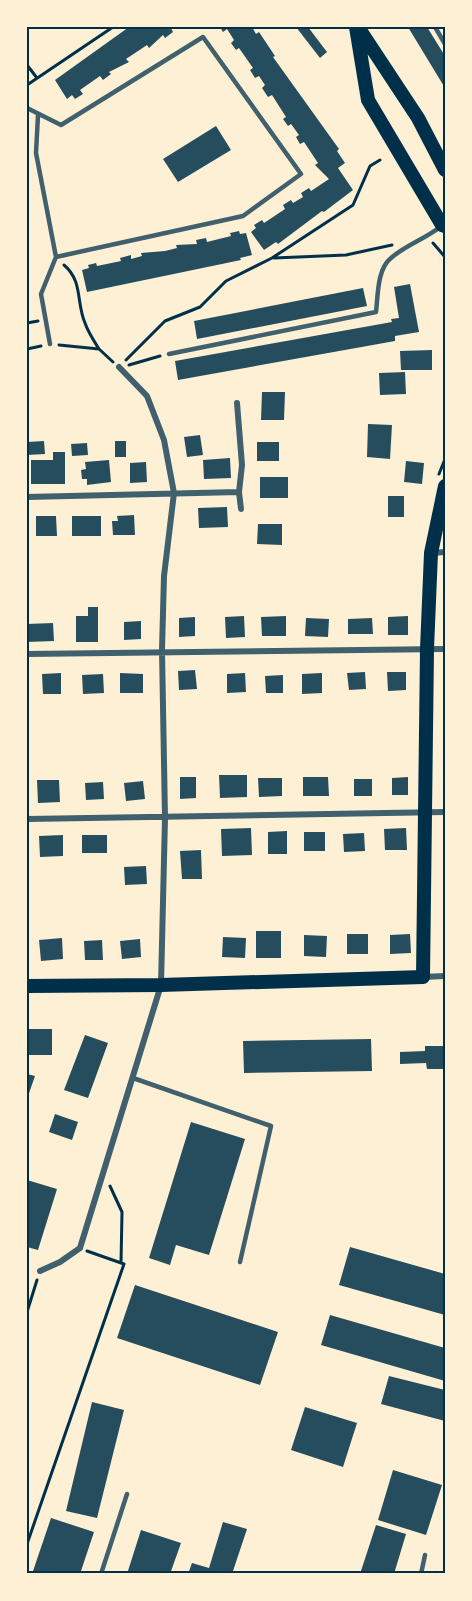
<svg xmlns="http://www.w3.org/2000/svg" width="472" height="1601" font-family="'Roboto Condensed',sans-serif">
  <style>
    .building { fill: #264d5e }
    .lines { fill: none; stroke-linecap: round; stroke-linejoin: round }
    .path { stroke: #003049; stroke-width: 3 }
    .service { stroke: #3f606c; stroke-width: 4.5 }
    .minor { stroke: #3f606c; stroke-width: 6 }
    .primary { stroke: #003049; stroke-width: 14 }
    .neatline { fill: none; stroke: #003049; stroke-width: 2 }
  </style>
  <rect width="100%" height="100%" fill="#fdf0d5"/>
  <path class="building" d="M129 27H173L171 28 173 32 165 38 163 35 149 48 147 45 126 59 129 62 109 72 111 74 103 80 100 76 80 90 83 94 75 99 72 95 67 99 55 80Z
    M220 27H252L256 34 259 32 275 56 273 57 339 149 337 151 345 163 338 168 353 190 324 212 322 211 278 244 276 242 264 250 251 232 256 228 254 225 262 220 264 223 285 209 283 205 291 200 293 203 303 197 301 193 309 188 311 191 329 179 315 165 318 163 304 142 300 144 296 137 299 135 291 124 288 126 283 119 286 117 272 95 268 97 262 88 265 85 259 76 255 78 250 70 253 68 239 48 236 50 231 43 234 40 227 29 223 32Z
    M296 27H308L327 52 320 58Z
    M408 27H427L445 56V88Z
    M216 126 231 150 178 182 163 159Z
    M239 231 240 234 246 233 252 255 240 258 241 260 87 292 82 270 89 268 88 265 96 263 97 266 121 261 120 258 131 255V259L142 256 141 253 165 251 177 248 176 245 197 244 196 240 206 238 207 242 231 236 230 233Z
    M410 284 419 332 395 336V341L178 380 175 361 392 322 391 319 399 318 394 287Z
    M363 288 367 306 197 339 194 321Z
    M432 350V370H401L400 351Z
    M405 372 406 394 380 395 379 373Z
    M262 392H285L284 420H261Z
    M368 424 392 425 390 459 367 457Z
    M200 435 203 455 187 457 184 437Z
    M44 441 45 454 27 455V442Z
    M115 441H126V457H115Z
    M257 442H279V461H257Z
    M87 443 88 455 72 456 71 444Z
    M53 452H65V484H31V460H53Z
    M230 458 231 478 204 479 203 460Z
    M109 460 111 482 87 485V479H82L81 470 86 469 85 462Z
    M406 461 424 463 422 484 404 482Z
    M146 462 147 482 130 483V463Z
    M260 477H288V498H260Z
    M388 496H404V517H388Z
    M227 507 228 527 199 528 198 508Z
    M134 515 135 535H113L112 521H118L117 516Z
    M36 516H56L57 536H36Z
    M72 516H101V536H72Z
    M258 524H282V545L257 544Z
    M88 607H98V642H76V616H88Z
    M244 616 245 637 226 638 225 617Z
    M286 616V636H262L261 617Z
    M408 616V635H388V617Z
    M195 617V636L179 637V618Z
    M306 618 329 619 328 637 305 636Z
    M372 618 373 634H348V619Z
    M141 621V639L124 640V622Z
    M53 623 54 641 27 642V624Z
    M195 670 197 689 179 690 178 671Z
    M365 672 366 689 349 690 347 673Z
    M387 672H406V690L388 691Z
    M61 673V694H43L42 674Z
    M120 673 143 674V693H120Z
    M245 673 246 692 227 693V674Z
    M322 673V693L302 694V674Z
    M103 674 104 693 83 694 82 675Z
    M283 675V693H266L265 676Z
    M219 775H247V797L220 798Z
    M180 777H196V798L180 799Z
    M303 777H328L329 796H303Z
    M408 777V795H392V778Z
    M258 778H282V796L259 797Z
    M354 779H372V796H354Z
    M37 780H59L60 802 38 803Z
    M143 781 145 799 126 801 124 783Z
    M103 782 104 799 86 800 85 783Z
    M251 828 252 855 222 856 221 829Z
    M406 828 407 850H385L384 829Z
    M287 831V854H268V832Z
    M304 832H325V851H304Z
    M364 833 365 851 344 852 343 834Z
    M63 835V856L40 857 39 836Z
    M82 835H107V853H82Z
    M201 850 202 879H182L180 851Z
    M146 866 147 884 125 885 124 867Z
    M256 931H281V958H256Z
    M347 934H368V954H347Z
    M410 934 411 953 390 954V935Z
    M304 935 327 936 326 957 304 956Z
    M223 937 246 938 245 958 222 957Z
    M62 938 63 959 41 961 39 940Z
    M140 939 141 957 122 959 120 941Z
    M102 940 103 960H85L84 941Z
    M27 1029H52V1055H27Z
    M85 1035 108 1043 88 1098 64 1090Z
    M371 1039 372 1071 244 1073 243 1041Z
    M425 1046H445V1069H427L426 1063 400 1064V1052L425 1051Z
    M27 1074 35 1076 27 1099Z
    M55 1114 78 1122 72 1140 49 1132Z
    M191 1122 245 1139 209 1255 176 1245 170 1265 149 1258Z
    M27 1180 57 1189 38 1250 27 1247Z
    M350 1247 445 1274V1315L339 1285Z
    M135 1285 278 1332 260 1385 117 1338Z
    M330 1315 445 1348V1381L321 1345Z
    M389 1376 445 1390V1421L381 1404Z
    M92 1402 124 1410 97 1518 66 1511Z
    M305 1407 357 1423 343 1467 291 1450Z
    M393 1470 442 1485 426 1535 378 1520Z
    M51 1518 94 1532 80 1574H32Z
    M223 1522 247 1529 232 1574H188L192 1563 209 1568Z
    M376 1525 406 1534 394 1574H360Z
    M141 1530 181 1543 170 1574H127Z"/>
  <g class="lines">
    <path class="path" d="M27 65 37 78
      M27 85 113 27
      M433 243 445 257
      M274 258 346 255 392 245
      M64 265C83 281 76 302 85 323 88 332 94 341 99 349
      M27 323 38 321
      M59 345 99 349 113 362
      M27 349 41 346
      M126 360 165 321 200 307 226 281 272 258 353 205 370 166 380 160
      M129 365 160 356
      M439 474 445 459
      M110 1186 122 1212 121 1263
      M27 1312 37 1280
      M27 1544 124 1264 87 1251"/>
    <path class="service" d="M435 27 445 44
      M27 108 61 125 203 37 301 174 243 216 56 257
      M38 115 36 153 56 257 41 294 50 344
      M169 354 376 312C378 296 377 269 391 258 406 245 425 239 440 227
      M133 1078 271 1126 240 1262
      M101 1574 127 1494
      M421 1574 425 1555"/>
    <path class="minor" d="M237 403 242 465 239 492 241 509
      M27 497 239 492
      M432 553 445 552
      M27 654 445 649
      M27 819 445 812
      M423 977 445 976
      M40 1271 60 1262 80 1248 161 985 165 818 162 650 164 576 174 493 164 440 147 396 119 367"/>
    <path class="primary" d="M356 27 368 100 442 225 445 226
      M358 27 418 118 445 170
      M27 986 161 985 423 977 427 649 431 553 445 486"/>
  </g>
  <rect width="472" height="1601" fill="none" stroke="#fdf0d5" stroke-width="57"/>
  <rect x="28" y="28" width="416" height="1544" class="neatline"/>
</svg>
